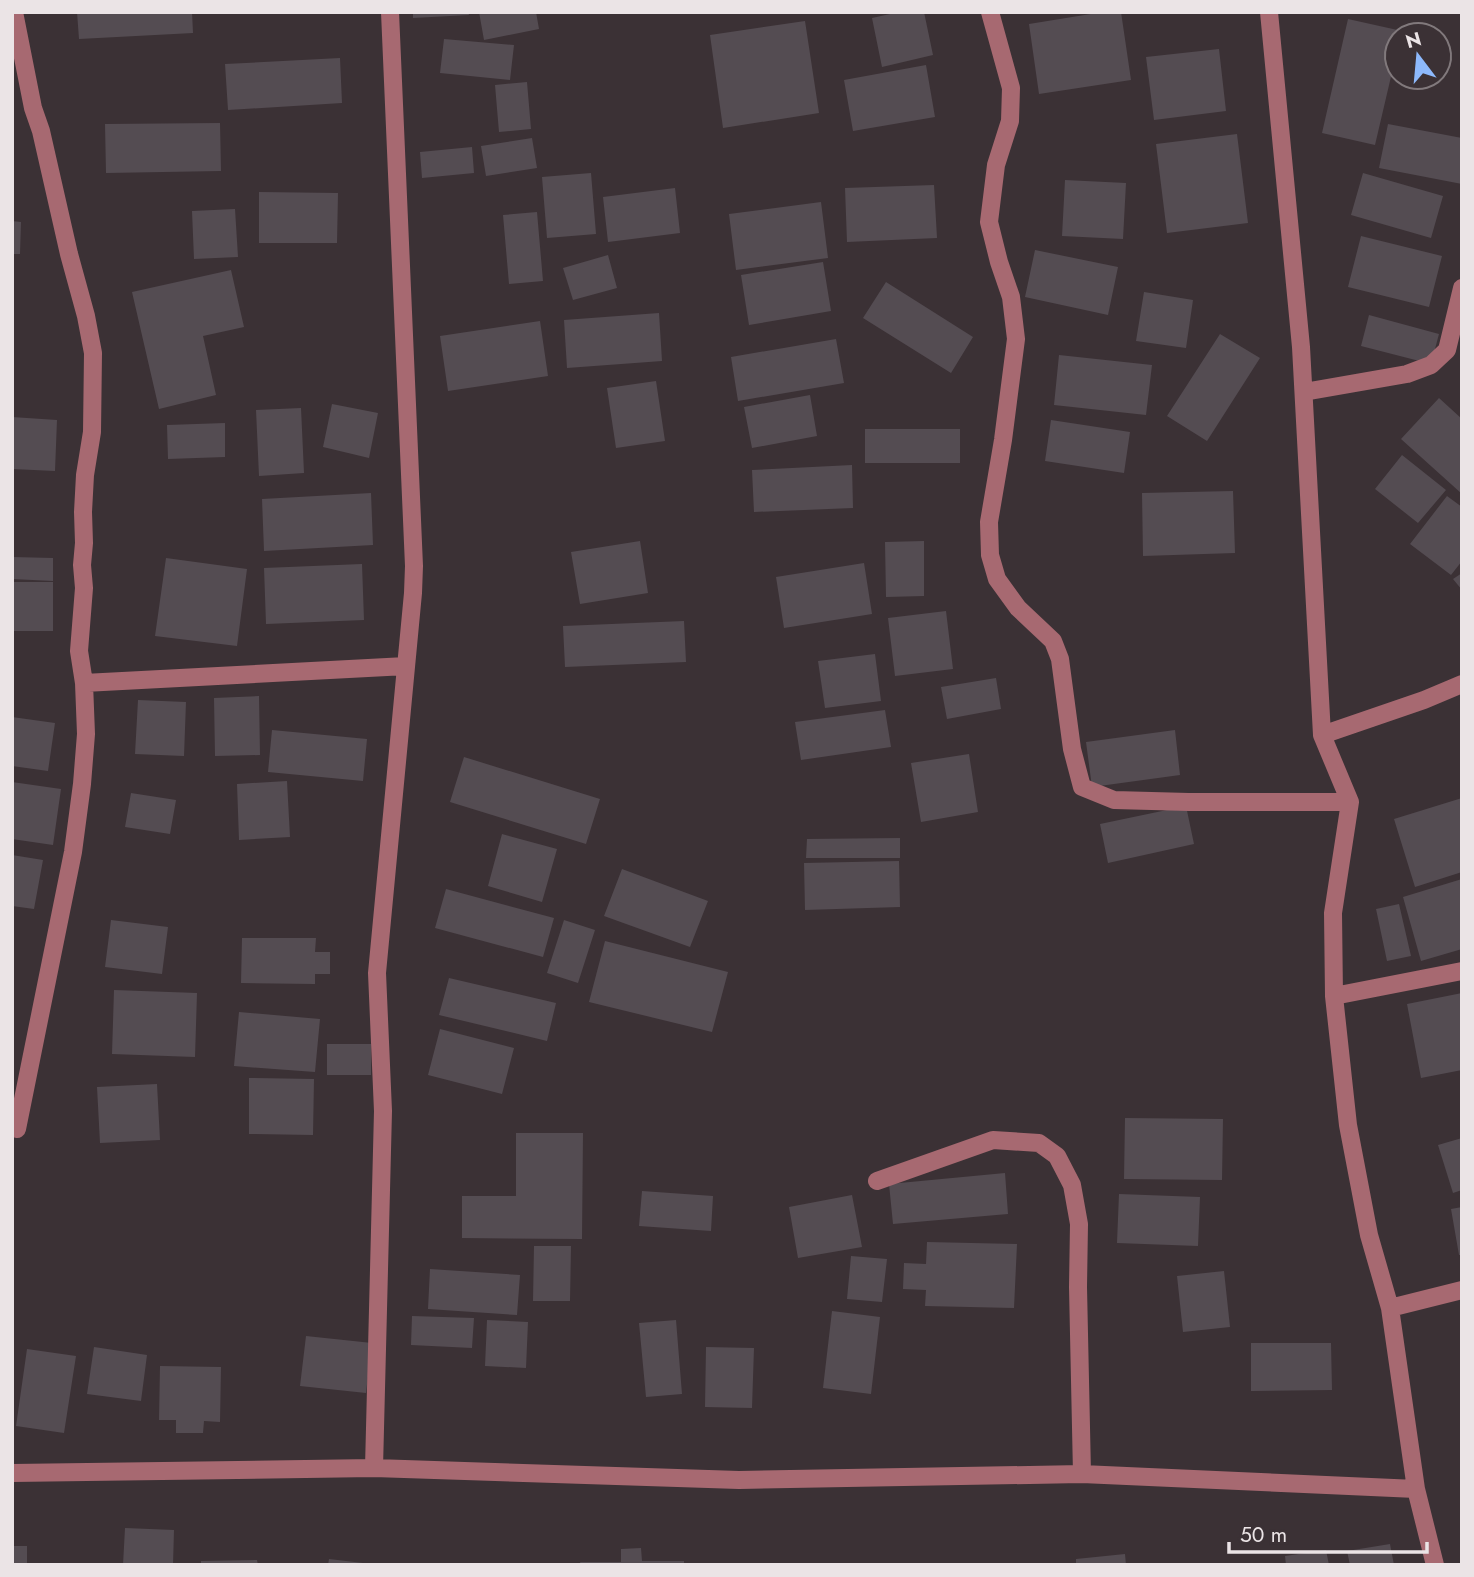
<svg xmlns="http://www.w3.org/2000/svg" width="1474" height="1577" font-family="Jost,sans-serif">
  <style>
    .building { fill: #544c52 }
    .lines { fill: none; stroke-linecap: round; stroke-linejoin: round }
    .minor { stroke: #a76971; stroke-width: 18 }
  </style>
  <rect width="100%" height="100%" fill="#3b3135"/>
  <path class="building" d="M77 12H192L193 33 79 39Z
    M413 12H468L469 15 413 18Z
    M479 12H536L539 29 484 40Z
    M899 12H924L933 55 882 67 872 18Z
    M1103 12H1121L1131 80 1039 94 1029 24Z
    M1348 19 1402 31 1401 35H1397V51L1375 145 1322 133Z
    M805 21 819 113 723 128 710 35Z
    M444 39 514 45 510 80 440 73Z
    M1219 49 1226 111 1154 120 1146 57Z
    M340 58 342 103 228 110 225 64Z
    M926 65 935 117 853 131 844 80Z
    M527 82 531 129 499 132 495 85Z
    M220 123 221 171 106 173 105 124Z
    M1388 124 1462 138V184L1379 168Z
    M1237 134 1248 223 1167 233 1156 144Z
    M532 138 537 168 486 176 481 146Z
    M472 147 474 173 422 178 420 152Z
    M591 173 596 234 547 238 542 177Z
    M1363 173 1443 196 1431 238 1351 215Z
    M1065 180 1126 183 1123 239 1062 236Z
    M934 185 937 238 847 242 845 188Z
    M675 188 680 233 608 242 603 197Z
    M259 192 338 193 337 243H259Z
    M821 202 828 258 736 270 729 214Z
    M235 209 238 257 194 259 192 211Z
    M537 212 543 281 509 284 503 215Z
    M12 221 21 222 20 254H12Z
    M1361 236 1442 256 1429 307 1348 287Z
    M1035 250 1118 267 1108 315 1025 297Z
    M608 255 617 288 573 300 563 268Z
    M823 262 831 311 749 325 741 275Z
    M231 270 244 327 203 336 216 395 159 409 132 292Z
    M886 282 973 337 951 373 863 318Z
    M1144 292 1193 300 1186 348 1136 341Z
    M659 313 662 361 567 368 564 320Z
    M1369 315 1439 334 1431 364 1361 346Z
    M540 321 548 376 448 391 440 336Z
    M1220 334 1260 358 1207 441 1167 416Z
    M836 339 844 383 738 401 731 357Z
    M1059 355 1152 365 1146 415 1054 405Z
    M656 381 665 441 616 448 607 388Z
    M810 395 817 436 752 448 744 407Z
    M1439 398 1462 419V494L1401 439Z
    M332 404 378 413 369 458 323 447Z
    M301 408 304 473 259 476 256 410Z
    M12 417 57 420 55 471 12 469Z
    M1051 420 1130 432 1124 473 1045 461Z
    M225 423V457L168 459 167 425Z
    M865 429H960V463H865Z
    M1402 455 1446 490 1418 523 1375 489Z
    M852 465 853 508 754 512 752 470Z
    M1233 491 1235 553 1143 556 1142 493Z
    M371 493 373 545 264 551 262 499Z
    M1447 496 1462 507V561L1451 575 1410 544Z
    M640 541 648 593 580 604 571 552Z
    M924 541V596L886 597 885 542Z
    M12 557 53 558V581L12 579Z
    M166 558 247 569 237 646 155 636Z
    M864 563 872 614 784 628 776 577Z
    M362 564 364 620 266 624 264 568Z
    M1462 573V590L1453 579Z
    M12 582H53V631H12Z
    M946 611 953 669 895 676 888 618Z
    M684 621 686 662 565 667 563 626Z
    M875 654 881 701 825 708 818 661Z
    M996 678 1001 709 947 719 941 687Z
    M259 696 260 755 215 756 214 698Z
    M138 700 186 702 184 756 135 754Z
    M885 710 891 747 801 760 795 722Z
    M12 717 55 723 48 771 12 766Z
    M272 730 367 739 363 781 268 772Z
    M1175 730 1180 775 1092 787 1086 742Z
    M969 754 978 812 921 822 911 763Z
    M464 757 600 799 586 844 450 802Z
    M287 781 290 837 239 840 237 784Z
    M12 782 61 789 53 845 12 839Z
    M131 793 176 800 170 834 125 827Z
    M1462 798V872L1415 887 1394 819Z
    M1186 806 1194 844 1108 863 1100 824Z
    M502 834 557 849 542 902 488 886Z
    M900 838V858H806L807 839Z
    M12 855 43 860 34 909 12 906Z
    M899 861 900 907 805 910 804 863Z
    M622 869 708 901 690 947 604 916Z
    M1462 879V949L1421 961 1403 897Z
    M446 889 554 918 543 957 435 928Z
    M1399 904 1411 956 1387 961 1376 909Z
    M111 920 168 927 162 974 105 967Z
    M564 920 595 930 578 983 547 973Z
    M242 938H316L315 952H330V974H315V984L241 983Z
    M605 941 728 972 712 1032 589 1002Z
    M449 978 556 1003 547 1041 439 1015Z
    M114 990 197 993 195 1057 112 1054Z
    M1462 993V1070L1421 1078 1407 1004Z
    M239 1012 320 1019 315 1072 234 1066Z
    M440 1029 514 1048 502 1094 428 1075Z
    M327 1044H371V1075H327Z
    M249 1078 314 1079 313 1135 249 1134Z
    M157 1084 160 1140 100 1143 97 1087Z
    M1125 1118 1223 1119 1222 1180 1124 1179Z
    M516 1133H583L582 1239 462 1238V1196H516Z
    M1462 1138V1190L1453 1193 1438 1145Z
    M1005 1173 1008 1214 893 1224 889 1184Z
    M642 1191 713 1196 711 1231 639 1226Z
    M1119 1194 1200 1197 1198 1246 1117 1243Z
    M852 1195 862 1247 798 1258 789 1207Z
    M1462 1207V1255H1459L1451 1209Z
    M927 1242 1017 1244 1014 1308 925 1306 926 1290 903 1289 904 1263 926 1264Z
    M534 1246H571L570 1301H533Z
    M851 1256 887 1259 882 1302 847 1299Z
    M430 1269 520 1275 517 1315 428 1309Z
    M1224 1271 1230 1327 1183 1332 1177 1276Z
    M832 1311 880 1317 871 1394 823 1388Z
    M412 1316 474 1318 472 1348 411 1345Z
    M487 1320 528 1322 526 1368 485 1366Z
    M676 1320 682 1394 646 1397 639 1323Z
    M306 1336 372 1343 366 1393 300 1386Z
    M1251 1343H1331L1332 1390 1251 1391Z
    M94 1347 147 1355 141 1401 87 1394Z
    M706 1347 754 1348 752 1408 705 1407Z
    M27 1349 76 1356 64 1433 16 1426Z
    M160 1366 221 1367 220 1422 204 1421 203 1433H176V1420H159Z
    M125 1528 174 1530 173 1565H123Z
    M1390 1544 1394 1565H1350L1347 1551Z
    M12 1546H27V1565H12Z
    M641 1548 642 1561H684V1565H581L580 1562H621V1549Z
    M1326 1550 1329 1565H1286L1285 1556Z
    M1125 1554 1126 1565H1076V1559Z
    M329 1559 363 1563 362 1565H328Z
    M257 1560 258 1565H201V1561Z"/>
  <g class="lines">
    <path class="minor" d="M14 12 33 108 41 131 69 254 86 316 93 353 92 432 85 475 83 512 84 543 82 565 84 588 79 651 84 683 86 734 82 784 73 852 17 1129
      M990 12 1011 88 1010 121 996 165 989 222 999 262 1011 297 1016 339 1003 440 989 522 990 555 997 579 1018 608 1053 641 1060 659 1072 749 1082 787 1114 800 1189 802H1350
      M1269 12 1301 347 1322 735 1350 802 1333 913 1334 996 1348 1125 1369 1235 1390 1308 1416 1489 1435 1565
      M1304 392 1407 374 1431 365 1447 350 1462 288
      M84 683 406 666
      M1322 735 1424 700 1462 684
      M1334 996 1462 971
      M877 1181 993 1140 1039 1143 1057 1156 1072 1185 1079 1224 1078 1287 1082 1474
      M1390 1308 1462 1290
      M374 1468 383 1111 377 973 413 593 414 566 390 12
      M12 1473 374 1468 739 1480 1082 1474 1416 1489"/>
  </g>
  <rect width="1474" height="1577" fill="none" stroke="#ebe4e6" stroke-width="28"/>
  <g transform="translate(1418 56) rotate(344)"><circle r="33" fill="#3b3135" stroke="#81797c" stroke-width="2"/>
  <path d="M0-5L12 26L0 18L-12 26Z" fill="#8db9fc"/>
  <text y="-10" font-size="19" font-weight="bold" text-anchor="middle" fill="#ebe4e6">N</text>
  </g>
  <path d="M1229 1542v10h198v-10" fill="none" stroke="#ebe4e6" stroke-width="3.5"/>
  <text x="1240" y="1542" font-size="21" fill="#ebe4e6" stroke="#3b3135" stroke-width="5" paint-order="stroke">50 m</text>
</svg>
